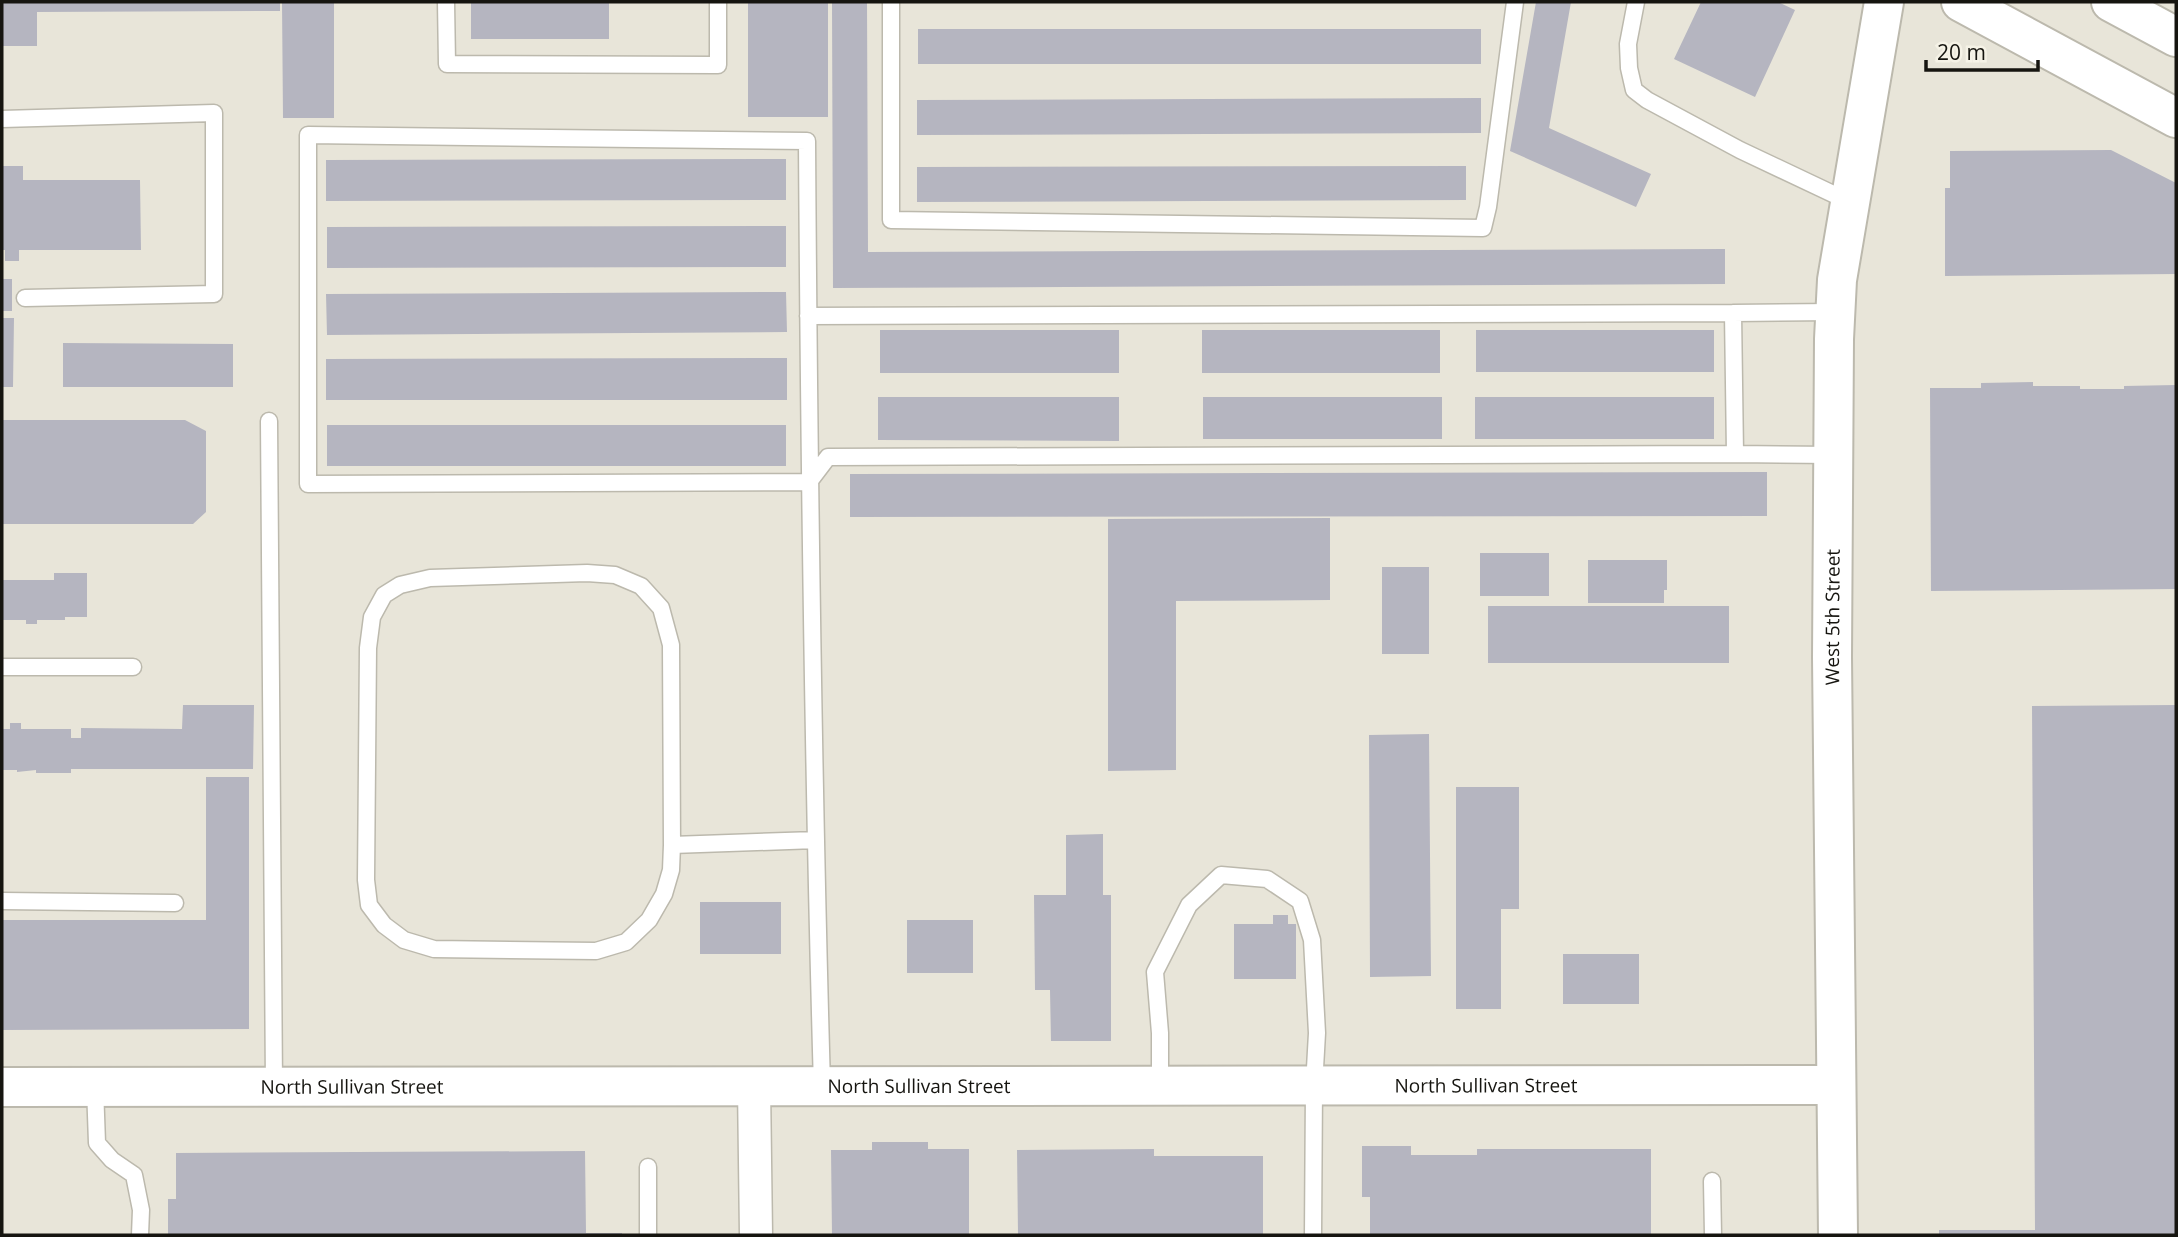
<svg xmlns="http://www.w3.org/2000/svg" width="2178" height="1237" font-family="'Open Sans',sans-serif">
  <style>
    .building { fill: #b5b5c0 }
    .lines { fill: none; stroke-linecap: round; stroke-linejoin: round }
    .service-casing { stroke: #bcb9ad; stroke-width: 19 }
    .minor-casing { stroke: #bcb9ad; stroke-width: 35 }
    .tertiary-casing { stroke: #bcb9ad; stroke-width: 42 }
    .secondary-casing { stroke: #bcb9ad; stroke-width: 42 }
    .service { stroke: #fff; stroke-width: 16 }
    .minor { stroke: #fff; stroke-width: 32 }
    .tertiary { stroke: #fff; stroke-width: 38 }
    .secondary { stroke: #fff; stroke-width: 38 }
    .labels { text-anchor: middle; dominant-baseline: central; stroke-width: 5; stroke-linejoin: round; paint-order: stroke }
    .street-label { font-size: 19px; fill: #161510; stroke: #f5f2e6 }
  </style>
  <rect width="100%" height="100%" fill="#e8e5d9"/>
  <path class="building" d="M2 2H280V11L37 12V46H2Z
    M282 2H334V118H283Z
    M471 2H609V39H471Z
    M748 2H828V117H748Z
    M832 2H867L868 252 1725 249V284L833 288Z
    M1536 2H1571L1549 128 1651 174 1636 207 1510 151Z
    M1701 2H1778L1795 10 1755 97 1674 59Z
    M918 29H1481V64H918Z
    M1481 98V133L917 135V100Z
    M2111 150 2176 183V274L1945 276V188H1950V151Z
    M786 159V200L326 201V160Z
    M3 166H23V180H140L141 250H19V261H5V250H2Z
    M1466 166V200L917 202V167Z
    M786 226V267L327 268V227Z
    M2 279H12V311H2Z
    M786 292 787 332 327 335 326 294Z
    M2 318H14L13 387H2Z
    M880 330H1119V373H880Z
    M1202 330H1440V373H1202Z
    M1476 330H1714V372H1476Z
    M63 343 233 344V387H63Z
    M787 358V400H326V359Z
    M2033 382V386H2080V389H2124V386L2176 385V589L1931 591 1930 388H1981V383Z
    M878 397H1119V441L878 440Z
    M1203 397H1442V439H1203Z
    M1475 397H1714V439H1475Z
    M2 420H185L206 431V512L193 524H2Z
    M327 425H786V466H327Z
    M1767 472V516L850 517V474Z
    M1330 518V600L1176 601V770L1108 771V519Z
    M1480 553H1549V596H1480Z
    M1588 560H1667V590H1664V603H1588Z
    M1382 567H1429V654H1382Z
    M54 573H87V617H65V620H37V624H26V620H2V580H54Z
    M1488 606H1729V663H1488Z
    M183 705H254L253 769H71V773H36V770L17 772V770H2V729H10V723H21V729H71V738H81V728L182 729Z
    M2176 705V1235H1939V1230H2035L2032 706Z
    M1429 734 1431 976 1370 977 1369 735Z
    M206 777H249V1029L2 1030V920H206Z
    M1456 787H1519V909H1501V1009H1456Z
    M1103 834V895H1111V1041H1051L1050 990H1035L1034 895H1066V835Z
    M700 902H781V954H700Z
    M1273 915H1288V924H1296V979H1234V924H1273Z
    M907 920H973V973H907Z
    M1563 954H1639V1004H1563Z
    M872 1142H928V1149H969V1235H832L831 1150H872Z
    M1362 1146H1411V1155H1477V1149H1651V1235H1370V1197H1362Z
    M1154 1149V1156H1263V1235H1018L1017 1150Z
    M585 1151 586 1233H622V1235H168V1199H176V1153Z"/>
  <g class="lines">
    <defs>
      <path id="service" d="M446 2 447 64 718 65V2
        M891 2V220L1483 228 1488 207 1515 2
        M1636 2 1628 44 1629 68 1634 90 1647 100 1740 150 1850 202
        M2 119 214 113V294L25 298
        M1733 313 1835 312
        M808 316 1733 313 1735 454 828 457 809 482 308 484V135L807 141C809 456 813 771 822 1086
        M269 421 274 1087
        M1735 454 1833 455
        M2 667H133
        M672 845 671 870 664 894 649 920 626 942 596 951 434 949 404 940 384 925 369 905 366 880 368 648 372 617 384 595 400 585 430 578 587 573 615 575 641 586 661 608 671 645 672 845 816 840
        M2 901 175 903
        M1160 1086V1033L1155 972 1189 905 1221 875 1267 879 1300 901 1312 940 1317 1033 1314 1086 1313 1235
        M95 1087 97 1143 112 1160 134 1175 141 1210 140 1235
        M648 1167V1235
        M1712 1181 1713 1235"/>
      <path id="minor" d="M754 1086 756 1235"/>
      <g id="tertiary">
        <path id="s1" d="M2 1087 1836 1085"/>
        <path id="s2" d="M1838 1235 1832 657 1834 339 1837 280 1884 2"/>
      </g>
      <path id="secondary" d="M1961 2 2176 118
        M2111 2 2176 37"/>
    </defs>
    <use href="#service" class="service-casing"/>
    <use href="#minor" class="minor-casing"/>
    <use href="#tertiary" class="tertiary-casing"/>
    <use href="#secondary" class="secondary-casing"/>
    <use href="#service" class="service"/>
    <use href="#minor" class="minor"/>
    <use href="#tertiary" class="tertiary"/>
    <use href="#secondary" class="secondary"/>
  </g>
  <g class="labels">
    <g class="street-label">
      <text stroke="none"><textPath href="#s2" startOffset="618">West 5th Street</textPath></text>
      <text stroke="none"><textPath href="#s1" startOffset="1484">North Sullivan Street</textPath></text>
      <text stroke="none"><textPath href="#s1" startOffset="350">North Sullivan Street</textPath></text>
      <text stroke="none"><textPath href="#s1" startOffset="917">North Sullivan Street</textPath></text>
    </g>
  </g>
  <rect width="2178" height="1237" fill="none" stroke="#161510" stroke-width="7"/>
  <path d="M1926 60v10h112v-10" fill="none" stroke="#161510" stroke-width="3.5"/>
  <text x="1937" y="60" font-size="21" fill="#161510" stroke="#f5f2e6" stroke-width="5" paint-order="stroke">20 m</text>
</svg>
